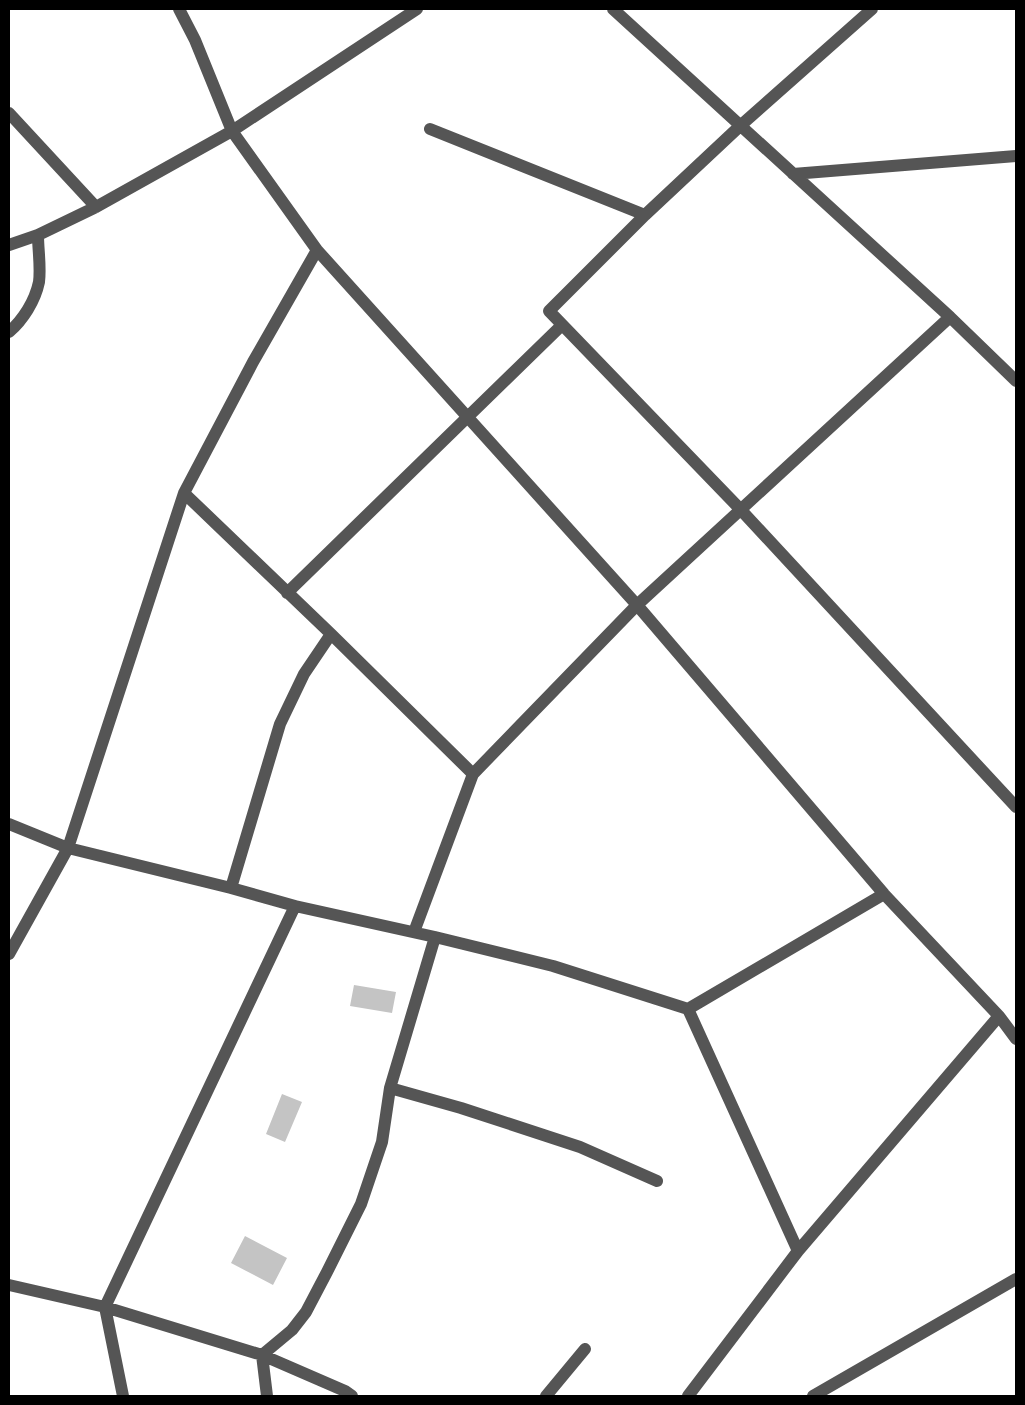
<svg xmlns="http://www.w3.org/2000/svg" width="1025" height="1405" font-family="'Titillium Web',sans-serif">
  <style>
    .building { fill: #c4c4c4 }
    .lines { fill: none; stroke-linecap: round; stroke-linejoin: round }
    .minor { stroke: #555; stroke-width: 12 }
  </style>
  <rect width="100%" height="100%" fill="#fff"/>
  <path class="building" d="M354 985 396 992 392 1013 350 1006Z
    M282 1094 302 1102 285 1142 266 1134Z
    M245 1236 287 1258 273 1285 231 1263Z"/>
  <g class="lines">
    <path class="minor" d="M179 9 195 40 232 131 317 250 637 605 884 894 999 1016 1016 1039
      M613 9 950 317 1016 381
      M872 9 740 126 645 215 549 311 741 510 1016 807
      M9 113 96 207
      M430 129 645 215
      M793 174 1016 156
      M9 245 38 235 96 207 232 131 417 9
      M9 332C23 320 35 301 39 282 41 267 38 250 38 235
      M184 493 331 634 473 774
      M287 593 562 325
      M9 824 68 848 184 493 253 362 317 250
      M231 888 280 724 304 674 331 634
      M295 906 435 937 553 966 688 1009 798 1251
      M414 932 473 774 637 605 950 317
      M9 954 68 848 231 888 295 906 105 1307 123 1396
      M688 1009 884 894
      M390 1088 461 1108 580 1147 657 1181
      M9 1285 105 1307 262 1355 345 1391 352 1396
      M267 1396 262 1355 292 1330 306 1312 327 1272 361 1204 382 1142 390 1088 435 937
      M546 1396 585 1349
      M688 1396 798 1251 999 1016
      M813 1396 1016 1279"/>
  </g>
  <rect width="1025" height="1405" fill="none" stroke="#000000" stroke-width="20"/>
</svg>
